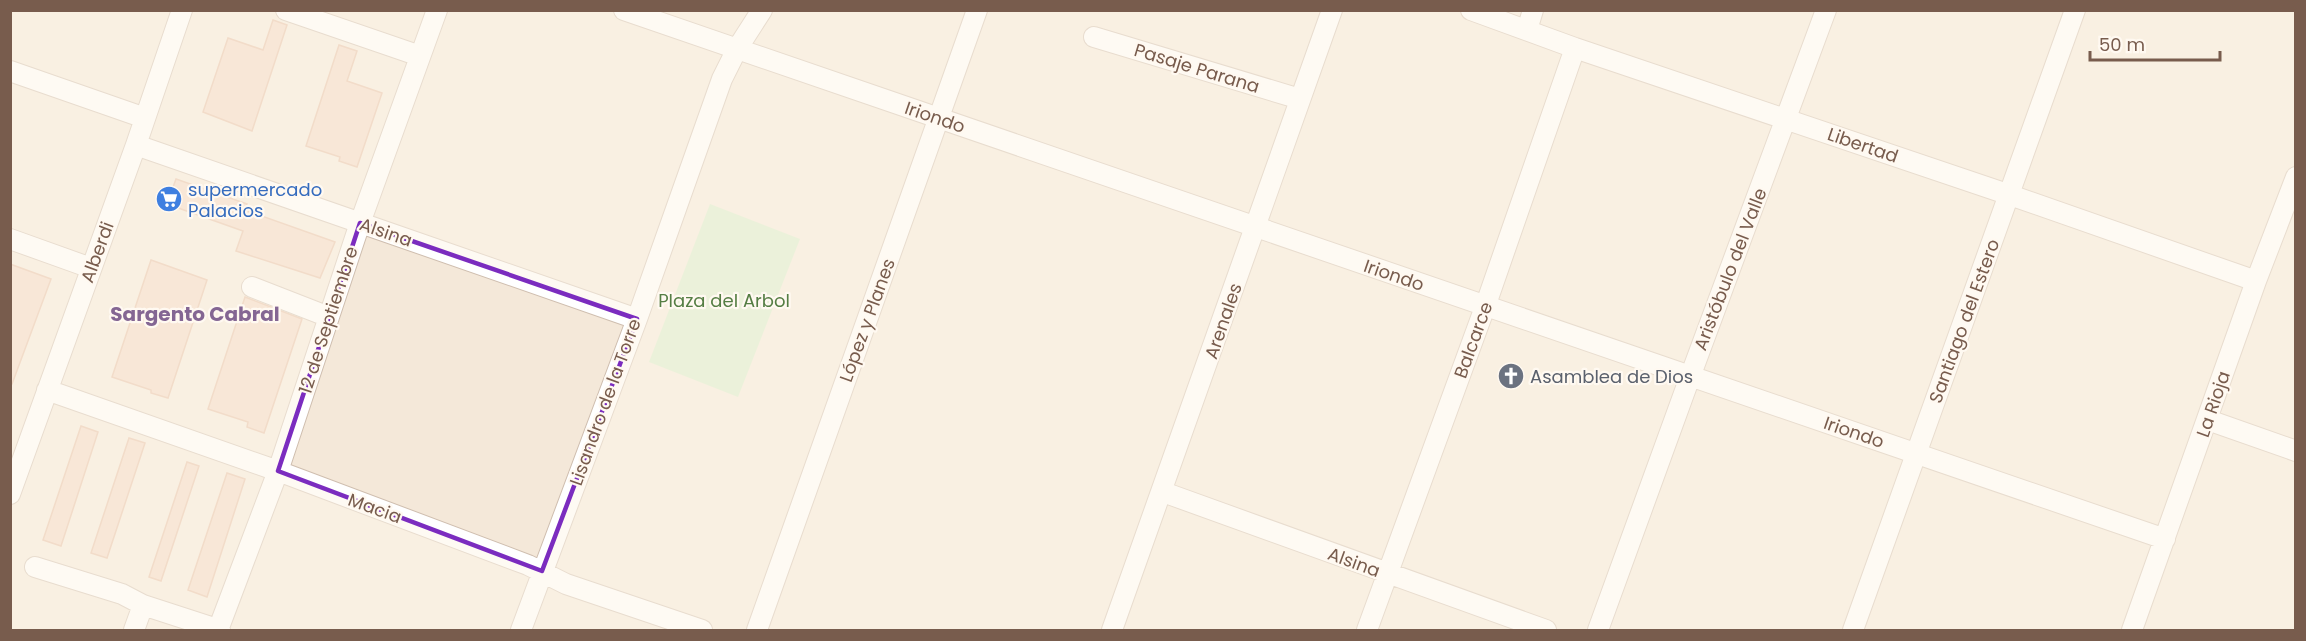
<svg xmlns="http://www.w3.org/2000/svg" width="2306" height="641" font-family="Poppins,sans-serif">
  <style>
    .residential { fill: #f4e8d9 }
    .green { fill: #d6ebc8 }
    .building { fill: #f2d5c2; stroke: #e4bca2; stroke-width: 1.5 }
    .lines { fill: none; stroke-linecap: round; stroke-linejoin: round }
    .minor-casing { stroke: #cfbeaf; stroke-width: 22 }
    .minor { stroke: #fff; stroke-width: 20 }
    .marked { fill: none; stroke: #7b2cbf; stroke-width: 4.5; stroke-linejoin: round }
    .labels { text-anchor: middle; dominant-baseline: central; stroke-width: 4.5; stroke-linejoin: round; paint-order: stroke }
    .street-label { font-size: 18px; fill: #785c4d; stroke: #fff9f1 }
    .shop-label { font-size: 18px; fill: #366cbe; stroke: #fff9f1; text-anchor: start }
    .park-label { font-size: 18px; fill: #557e44; stroke: #fff9f1 }
    .worship-label { font-size: 18px; fill: #5b616d; stroke: #fff9f1; text-anchor: start }
    .neighbourhood-label { font-size: 20px; font-weight: bold; fill: #846693; stroke: #fff9f1 }
  </style>
  <rect width="100%" height="100%" fill="#fdf6ea"/>
  <path class="residential" d="M11 11H2295V630H11Z"/>
  <path class="green" d="M710 204 800 239 738 397 649 362Z"/>
  <path class="building" d="M273 20 287 25 252 131 203 112 228 38 263 50Z
    M339 45 357 51 347 81 382 93 357 167 339 161 340 157 306 146Z
    M176 179 247 204 245 210 335 242 320 278 236 251 243 231 167 204Z
    M151 260 207 280 168 398 151 393V390L112 377Z
    M10 264 51 279 12 384H10Z
    M245 297 302 319 264 433 247 427 248 422 208 409Z
    M81 426 98 432 61 546 43 540Z
    M129 438 145 443 107 558 91 553Z
    M187 462 199 466 161 581 149 577Z
    M227 473 245 479 207 597 188 590Z"/>
  <g class="lines">
    <defs>
      <path id="minor" d="M286 10 420 56
        M624 10 2165 539
        M1471 10 1575 48 2010 195 2256 281
        M1527 30 1533 10
        M1094 37 1300 99
        M10 71 145 118
        M136 145 637 319
        M10 239 91 268
        M252 287 329 317
        M47 390 278 471 528 565 566 584 702 630
        M2208 420 2296 451
        M1163 492 1546 630
        M10 494 136 145 182 10
        M35 567 122 594 143 605 220 630
        M134 630 143 605
        M218 630 278 471 360 223 437 10
        M521 630 637 319 722 79 737 49 762 10
        M757 630 977 10
        M1112 630 1332 10
        M1367 630 1485 307 1575 48
        M1598 630 1690 377 1826 10
        M1853 630 2075 10
        M2132 630 2256 281 2296 177"/>
    </defs>
    <use href="#minor" class="minor-casing"/>
    <use href="#minor" class="minor"/>
  </g>
  <path d="M0 0H2306V641H0ZM360 223 637 319 542 571 278 471Z" fill="#fdf6ea" fill-opacity=".55" fill-rule="evenodd"/>
  <path class="marked" d="M360 223 637 319 542 571 278 471Z"/>
  <defs>
    <symbol id="supermarket-disc" viewBox="-11 -11 22 22"><circle r="9.5" fill="#3f7fe0" stroke="#fff9f1"/><path d="M-6-5.5h2.5l.6 2H6L4.5 2H-2.5L-4.4-4H-6ZM-1.5 3.2a1.3 1.3 0 1 0 .1 0ZM3 3.2a1.3 1.3 0 1 0 .1 0Z" fill="#fff"/></symbol>
    <symbol id="church-disc" viewBox="-11 -11 22 22"><circle r="9.5" fill="#6b7280" stroke="#fff9f1"/><path d="M-1.2-6h2.4v3.5h3.3v2.4h-3.3V6h-2.4V-.1h-3.3v-2.4h3.3Z" fill="#fff"/></symbol>
  </defs>
  <g fill-rule="evenodd">
    <use href="#supermarket-disc" x="154" y="184" width="30" height="30"/>
    <use href="#church-disc" x="1496" y="361" width="30" height="30"/>
  </g>
  <g class="labels">
    <g class="street-label">
      <text transform="translate(1197 68) rotate(17)">Pasaje Parana</text>
      <text transform="translate(935 117) rotate(19)">Iriondo</text>
      <text transform="translate(1863 145) rotate(19)">Libertad</text>
      <text transform="translate(386 232) rotate(19)">Alsina</text>
      <text transform="translate(97 252) rotate(-70)">Alberdi</text>
      <text transform="translate(1730 269) rotate(-69)">Aristóbulo del Valle</text>
      <text transform="translate(1394 275) rotate(19)">Iriondo</text>
      <text transform="translate(328 320) rotate(-72)">12 de Septiembre</text>
      <text transform="translate(867 320) rotate(-70)">López y Planes</text>
      <text transform="translate(1223 321) rotate(-71)">Arenales</text>
      <text transform="translate(1964 321) rotate(-70)">Santiago del Estero</text>
      <text transform="translate(1473 340) rotate(-70)">Balcarce</text>
      <text transform="translate(605 402) rotate(-70)">Lisandro de la Torre</text>
      <text transform="translate(2213 404) rotate(-71)">La Rioja</text>
      <text transform="translate(1854 432) rotate(19)">Iriondo</text>
      <text transform="translate(375 508) rotate(20)">Macia</text>
      <text transform="translate(1354 562) rotate(20)">Alsina</text>
    </g>
    <g class="shop-label">
      <text x="188" y="189">supermercado<tspan x="188" dy="21">Palacios</tspan></text>
    </g>
    <g class="park-label">
      <text x="724" y="300">Plaza del Arbol</text>
    </g>
    <g class="worship-label">
      <text x="1530" y="376">Asamblea de Dios</text>
    </g>
    <g class="neighbourhood-label">
      <text x="195" y="314">Sargento Cabral</text>
    </g>
  </g>
  <rect width="2306" height="641" fill="none" stroke="#785c4d" stroke-width="24"/>
  <path d="M2090 51v9h130v-9" fill="none" stroke="#785c4d" stroke-width="3"/>
  <text x="2099" y="51" font-size="18" fill="#785c4d" stroke="#fff9f1" stroke-width="4.5" paint-order="stroke">50 m</text>
</svg>
